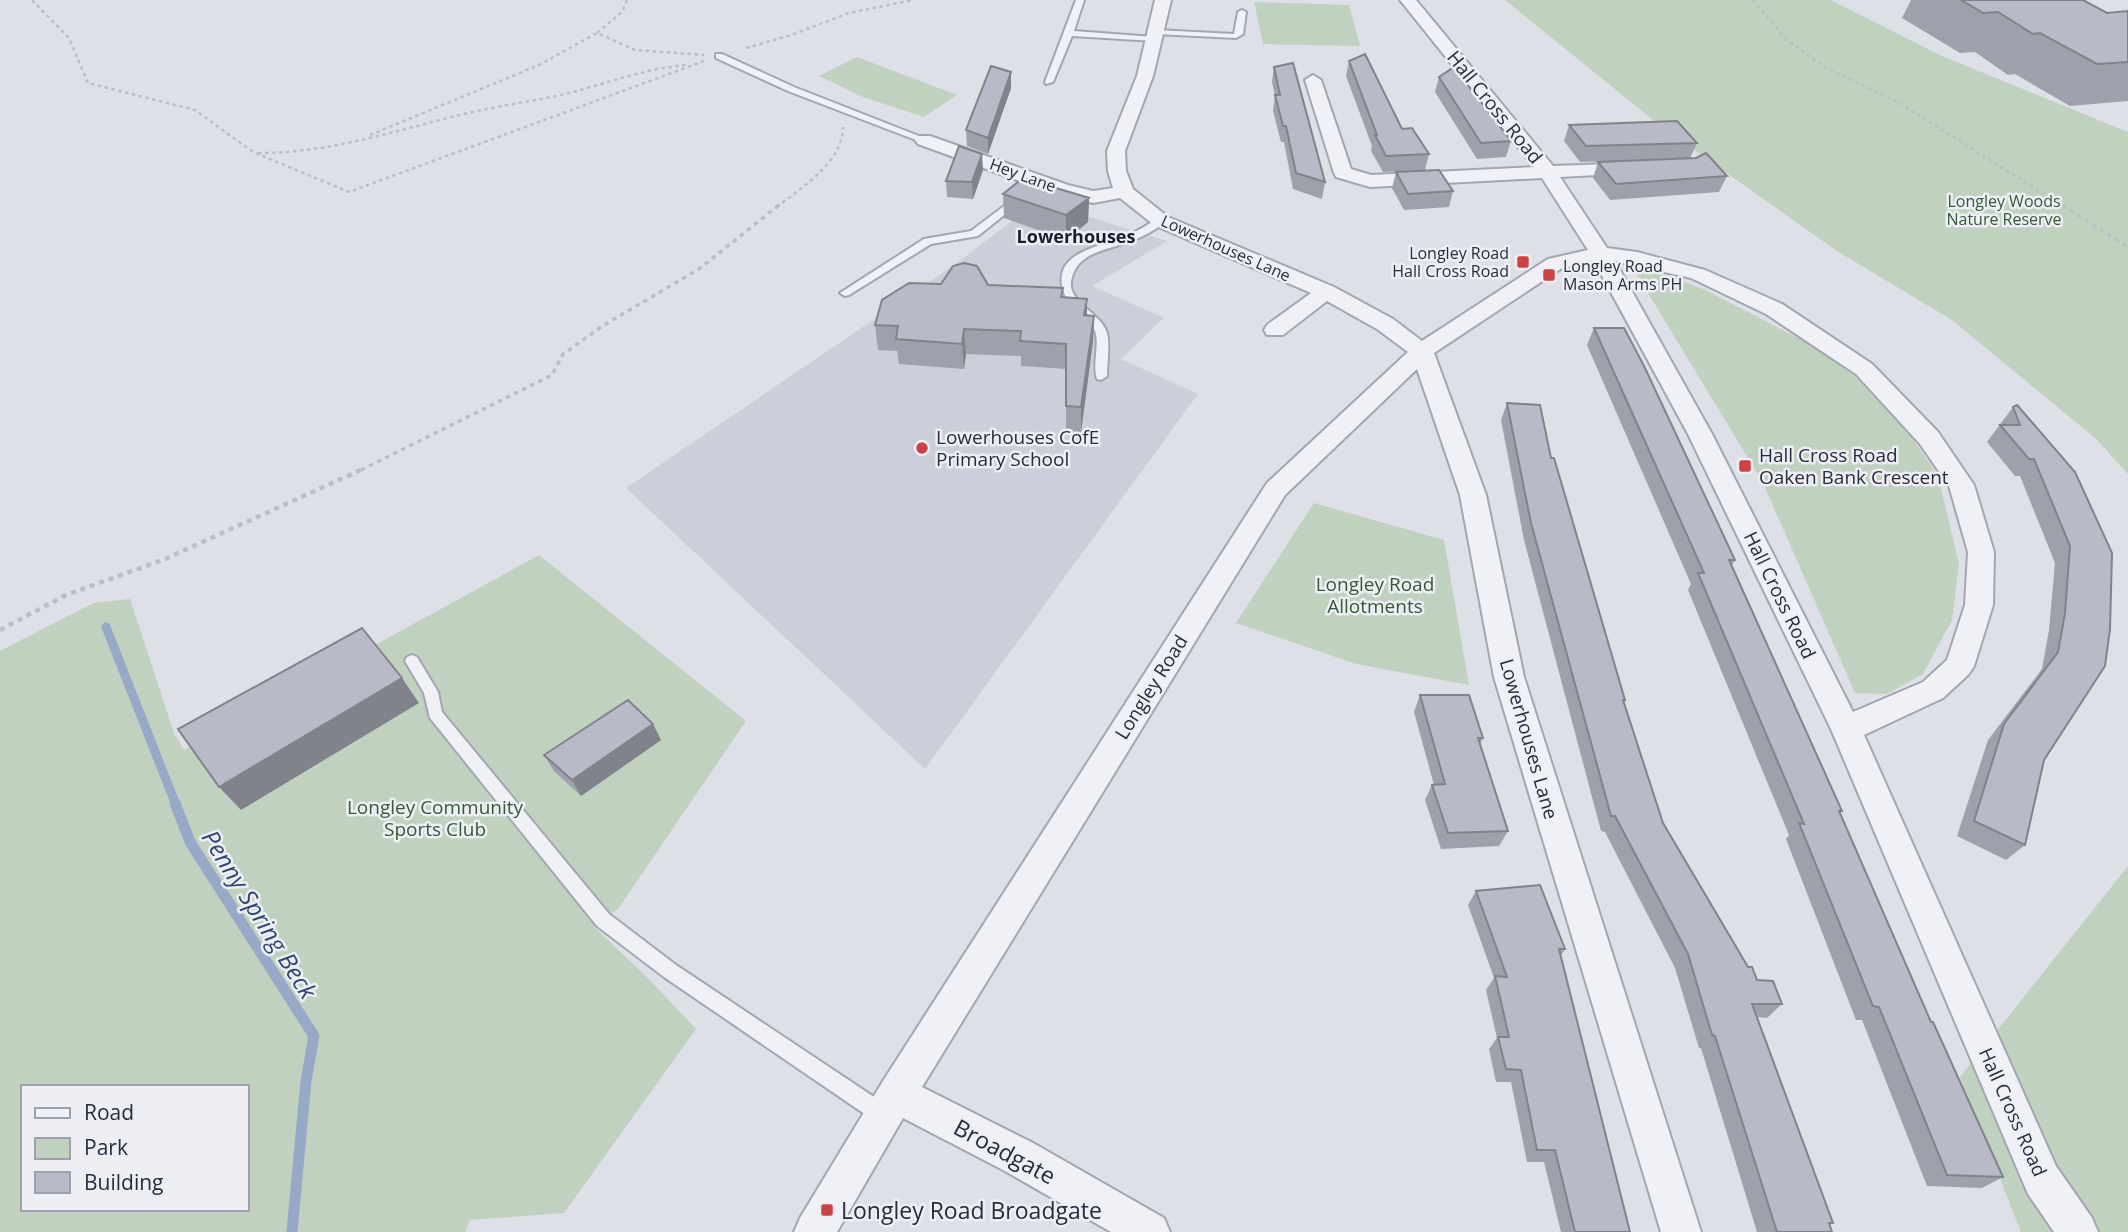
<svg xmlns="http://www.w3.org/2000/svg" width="2128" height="1232" font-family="'Open Sans',sans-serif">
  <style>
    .built { fill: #cbcfd9 }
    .green { fill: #c1d1bf; fill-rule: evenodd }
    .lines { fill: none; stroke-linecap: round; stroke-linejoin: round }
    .stream-far1 { stroke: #98a9c7; stroke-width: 9 }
    .stream { stroke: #98a9c7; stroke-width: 11 }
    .service-casing { stroke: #a3a6b1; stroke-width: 4 }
    .minor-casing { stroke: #a3a6b1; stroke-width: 4 }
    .path-far2 { stroke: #bcbec6; stroke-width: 2.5; stroke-dasharray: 3.5 3.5; stroke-linecap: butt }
    .path-far1 { stroke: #bcbec6; stroke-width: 3.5; stroke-dasharray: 4.5 4.5; stroke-linecap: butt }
    .path { stroke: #bcbec6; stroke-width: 4.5; stroke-dasharray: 5 5; stroke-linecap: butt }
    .service { fill: #f0f1f6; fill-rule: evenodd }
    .minor { fill: #f0f1f6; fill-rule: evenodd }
    .wall { fill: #9ea1ab }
    .shaded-wall { fill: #81838b }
    .building { fill: #b8bbc7; stroke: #81838b; stroke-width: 2 }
    .poi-dot { fill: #cd4245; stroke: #edeff5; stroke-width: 2.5 }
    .labels { text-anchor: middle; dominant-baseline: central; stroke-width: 5; stroke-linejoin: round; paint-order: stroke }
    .far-street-label { font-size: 16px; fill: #272c3e; stroke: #edeff5 }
    .far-park-label { font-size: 16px; fill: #365934; stroke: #edeff5 }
    .far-poi-label { font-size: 16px; fill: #272c3e; stroke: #edeff5; text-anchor: end }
    .far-neighbourhood-label { font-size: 18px; font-weight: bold; fill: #191e2e; stroke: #edeff5 }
    .street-label { font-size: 19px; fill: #272c3e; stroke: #edeff5 }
    .poi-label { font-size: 19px; fill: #272c3e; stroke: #edeff5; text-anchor: start }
    .park-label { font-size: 19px; fill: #365934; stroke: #edeff5 }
    .near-street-label { font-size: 23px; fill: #272c3e; stroke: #edeff5 }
    .near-poi-label { font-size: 23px; fill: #272c3e; stroke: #edeff5; text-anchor: start }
    .near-water-label { font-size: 24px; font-style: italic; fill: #314671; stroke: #edeff5 }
  </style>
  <rect width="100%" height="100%" fill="#dde0e7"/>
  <path class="built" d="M1037 201 1167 241 1092 286 1164 318 1121 359 1198 394 925 769 626 488 957 263Z"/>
  <path class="green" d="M1505 0H1831L1942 56 2128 132V474L2095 438 1952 320 1837 251 1663 128Z
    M1254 2 1349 5 1360 46 1263 44Z
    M857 57 957 95 924 117 863 97 819 76Z
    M1633 268H1645L1703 289 1814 346 1869 387 1906 429 1938 476 1959 564 1952 620 1923 674 1887 694 1855 693 1763 483Z
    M1314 503 1444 540 1469 685 1356 664 1236 623Z
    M539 555 746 721 618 909 594 927 645 975 696 1029 564 1213 470 1220 465 1232H0V651L93 603 130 599 174 733 184 750ZM23 1087H247V1209H23Z
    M2128 866V1232H2021L1960 1077Z"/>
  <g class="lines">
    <path class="stream-far1" d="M106 627 176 805"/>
    <path class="stream" d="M175 803 190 842 314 1036 306 1081 292 1232"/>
    <defs>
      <path id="service" d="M1076 0H1084L1074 31 1154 37 1158 39 1154 41 1072 36 1053 82 1046 84 1045 82Z
        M1242 10 1246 12 1243 34 1236 38 1156 34 1152 32 1156 30 1234 34 1238 12Z
        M716 54H722L794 87 929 140 921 142 788 91 716 58Z
        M1016 197 1024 199 978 236 931 244 849 295 845 296 840 293 924 239 971 231Z
        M1157 219 1166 221C1157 229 1144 236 1134 240 1111 250 1080 250 1072 277 1064 302 1101 312 1107 333 1110 345 1107 363 1107 376L1101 380 1097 379C1092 364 1100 345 1095 331 1090 318 1075 316 1069 304 1043 256 1090 249 1124 237 1136 232 1147 225 1157 219Z
        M412 655 417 657 438 692 442 712 609 914 676 965 889 1107 892 1114 889 1121 882 1124 875 1121 664 977 597 926 430 718 424 693 405 661 407 657Z"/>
      <path id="minor" d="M1155 0H1171L1153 76 1125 151 1126 171 1133 189 1168 217 1334 287 1393 319 1422 341 1548 259 1588 250 1542 178 1370 187 1336 177 1334 173 1305 80 1313 75 1321 80 1351 169 1371 175 1534 167 1400 0H1416L1553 166 1640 163 1642 167 1640 171 1633 173 1560 177 1607 248 1637 252 1705 270 1782 304 1872 364 1938 432 1974 485 1994 552 1993 605 1974 666 1969 674 1943 698 1864 735 2056 1166 2092 1218 2098 1232H2054L2028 1194 1831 729 1688 434 1594 261 1562 268 1434 353 1486 495 1524 677 1701 1232H1661L1494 677 1460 495 1417 369 1285 495 922 1087 1033 1143 1164 1218 1170 1232H1111L1005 1171 903 1118 837 1232H794L800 1218 883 1081 1267 483 1408 352 1377 329 1327 301 1283 335H1267L1264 330 1267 325 1311 293 1154 225 1120 198 1093 203 1055 194 918 144 915 140 918 136H930L1068 185 1093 191 1113 188 1108 171 1107 151 1137 76ZM1615 261 1691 278 1766 314 1856 374 1920 444 1949 486 1968 552 1965 605 1947 660 1923 682 1853 712 1712 434Z"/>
    </defs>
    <use href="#service" class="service-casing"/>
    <use href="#minor" class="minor-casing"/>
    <path class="path-far2" d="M32 0 69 38 88 83 195 110 253 152 349 192 704 61
      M627 0 622 12 597 33 635 50 704 55
      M1753 0 1786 39 1824 67 1898 102 2064 207
      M746 48 791 35 849 13 913 0
      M370 135 539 65 597 33
      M258 153C331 153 397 130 468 113 502 105 538 101 573 92 611 82 647 68 687 65
      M777 207C802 187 843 162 843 127"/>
    <path class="path-far1" d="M2062 205 2128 247
      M361 470 552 375 563 354 604 325 699 269 779 205"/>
    <path class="path" d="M0 630 66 595 165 559 365 468"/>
    <use href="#service" class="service"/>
    <use href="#minor" class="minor"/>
  </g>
  <path class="wall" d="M1911 0H2083L2107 13 2128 11V101L2070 106 2015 74 2008 75 1975 52 1960 53 1902 18Z
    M1349 61 1402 129 1429 154 1425 170 1383 172 1371 151 1372 146 1346 76Z
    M1274 67 1325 182 1322 199 1293 189 1284 142H1281L1273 111 1275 96 1272 82Z
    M1439 77 1511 141 1506 157 1477 159 1435 92Z
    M1011 88 988 154 967 146 966 130Z
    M1569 125 1697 143 1690 158 1727 176 1719 192 1610 200 1593 178 1598 162 1615 161 1580 162 1564 141Z
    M983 170 973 199 947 197 946 181Z
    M1396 172 1453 191 1449 207 1404 210 1392 188Z
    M1003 194 1089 198 1088 222 1066 240 1004 218Z
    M941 284 988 285 1063 298 1087 299V315L1094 316 1093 341 1081 432 1066 431V369L1021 366V356L966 354 964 369 899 364 897 351 878 350 875 325Z
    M1594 328 1735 560 1732 565 1842 811 1840 814 1931 1022 2003 1177 1982 1188 1927 1186 1862 1020H1856L1786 839 1789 835 1688 590 1691 584 1587 345Z
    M1507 403 1551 458 1625 700 1624 702 1663 823 1748 967 1757 980 1782 1004 1767 1018 1757 1017 1833 1223 1830 1225 1832 1232H1757L1701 1048H1699L1675 968 1605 832 1601 831 1524 540 1501 420Z
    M2013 407 2112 553 2044 760 2025 845 2006 860 1957 836 1988 740 2042 669 2049 630 2055 563 2020 476H2015L1987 442Z
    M1420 695 1483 738 1480 745 1508 831 1499 846 1441 849 1425 800 1432 785H1434L1414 712Z
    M653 724 661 740 581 796 554 771 544 755Z
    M1476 891 1565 949 1561 955 1630 1232H1561L1544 1162H1527L1511 1082H1496L1489 1049 1497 1038 1486 990 1494 978 1468 905Z"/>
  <path class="shaded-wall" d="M1011 72V88L988 154V138Z
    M982 154 983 170 973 199 972 182Z
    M1089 198 1088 222 1066 240V215Z
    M1087 299V324L1084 315Z
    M1094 316 1093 341 1081 432V407Z
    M964 329 966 354 964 369 962 344Z
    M402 678 419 703 241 810 219 787Z
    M653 724 661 740 581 796 572 780Z"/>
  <path class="building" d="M1961 0H2083L2107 13 2128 11V62L2097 64 2040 33 2033 34 1998 12 1983 13Z
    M1365 54 1402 129 1412 128 1429 154 1386 156 1375 135H1377L1349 61Z
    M1293 63 1325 182 1296 173 1286 126H1283L1275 95H1280L1274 67Z
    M991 66 1011 72 988 138 966 130Z
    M1454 67 1511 141 1481 143 1439 77Z
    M1677 121 1697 143 1586 146 1569 125Z
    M959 146 982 154 972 182 946 181Z
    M1706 153 1727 176 1616 184 1598 162 1696 158Z
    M1439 170 1453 191 1408 194 1396 172Z
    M1023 178 1089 198 1066 215 1003 194Z
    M964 263 977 266 988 285 1063 288 1061 297 1087 299 1084 315 1094 316 1081 407 1066 406V344L1020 341 1021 331 964 329 962 344 896 339 898 326 875 325 882 300 909 283 941 284 953 266Z
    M1594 328H1624L1644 366 1735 560H1729L1842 811H1839L1931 1022H1933L2003 1177 1947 1175 1879 1007 1873 1006 1799 823 1804 824 1698 573H1704Z
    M1507 403 1540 405 1551 458H1554L1625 700H1623L1663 823 1748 967H1752L1757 980 1773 981 1782 1004H1752L1833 1223H1829L1832 1232H1777L1715 1036 1712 1035 1688 954 1615 816H1611L1531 523Z
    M2017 405 2075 472 2112 553 2110 629 2105 666 2044 760 2025 845 1974 821 2004 724 2058 652 2065 613 2070 546 2034 459H2029L2000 425H2020L2013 407Z
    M362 628 402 678 219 787 178 729Z
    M1420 695H1469L1483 738H1478L1508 831 1448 833 1432 785 1445 784Z
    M628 700 653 724 572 780 544 755Z
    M1540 885 1565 949H1559L1630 1232H1575L1555 1150H1537L1521 1070 1506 1069 1498 1037H1509L1495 976 1507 977 1476 891Z"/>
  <g class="poi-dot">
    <rect x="1516" y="255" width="14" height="14" rx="3.5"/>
    <rect x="1542" y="268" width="14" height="14" rx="3.5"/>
    <circle cx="922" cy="448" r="7"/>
    <rect x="1738" y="459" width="14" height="14" rx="3.5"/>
    <rect x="820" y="1203" width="14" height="14" rx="3.5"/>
  </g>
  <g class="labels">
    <g class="far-street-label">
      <text transform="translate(1023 175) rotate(20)">Hey Lane</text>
      <text transform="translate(1226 248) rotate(24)">Lowerhouses Lane</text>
    </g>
    <g class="far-park-label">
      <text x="2004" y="201">Longley Woods<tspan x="2004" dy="18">Nature Reserve</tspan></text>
    </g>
    <g class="far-poi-label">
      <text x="1509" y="253">Longley Road<tspan x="1509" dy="18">Hall Cross Road</tspan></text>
      <text x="1563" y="266" text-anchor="start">Longley Road<tspan x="1563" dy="18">Mason Arms PH</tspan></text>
    </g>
    <g class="far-neighbourhood-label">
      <text x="1076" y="236">Lowerhouses</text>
    </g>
    <g class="street-label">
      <text transform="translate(1495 107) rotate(51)">Hall Cross Road</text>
      <text transform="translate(1780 595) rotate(64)">Hall Cross Road</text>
      <text transform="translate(1151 687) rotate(-58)">Longley Road</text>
      <text transform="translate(1529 739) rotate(74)">Lowerhouses Lane</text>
      <text transform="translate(2013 1112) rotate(66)">Hall Cross Road</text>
    </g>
    <g class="poi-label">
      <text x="936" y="437">Lowerhouses CofE<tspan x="936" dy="22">Primary School</tspan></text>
      <text x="1759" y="455">Hall Cross Road<tspan x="1759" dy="22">Oaken Bank Crescent</tspan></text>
    </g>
    <g class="park-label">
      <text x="1375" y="584">Longley Road<tspan x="1375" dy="22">Allotments</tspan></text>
      <text x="435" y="807">Longley Community<tspan x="435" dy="22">Sports Club</tspan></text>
    </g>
    <g class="near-street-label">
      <text transform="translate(1005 1151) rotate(28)">Broadgate</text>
    </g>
    <g class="near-poi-label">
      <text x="841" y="1210">Longley Road Broadgate</text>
    </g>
    <g class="near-water-label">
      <text transform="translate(260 914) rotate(58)">Penny Spring Beck</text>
    </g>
  </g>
  <rect x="21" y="1085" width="228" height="126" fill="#edeff5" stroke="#9ea1ac" stroke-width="2"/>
  <rect x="35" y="1108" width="35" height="10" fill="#f0f1f6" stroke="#9ea1ac" stroke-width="2"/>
  <text x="84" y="1120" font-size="21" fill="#272c3e">Road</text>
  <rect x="35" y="1138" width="35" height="21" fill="#c1d1bf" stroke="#9ea1ac" stroke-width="2"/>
  <text x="84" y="1155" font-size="21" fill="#272c3e">Park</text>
  <rect x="35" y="1172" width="35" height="21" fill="#b8bbc7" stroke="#9ea1ac" stroke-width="2"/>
  <text x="84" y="1190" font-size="21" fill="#272c3e">Building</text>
</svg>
